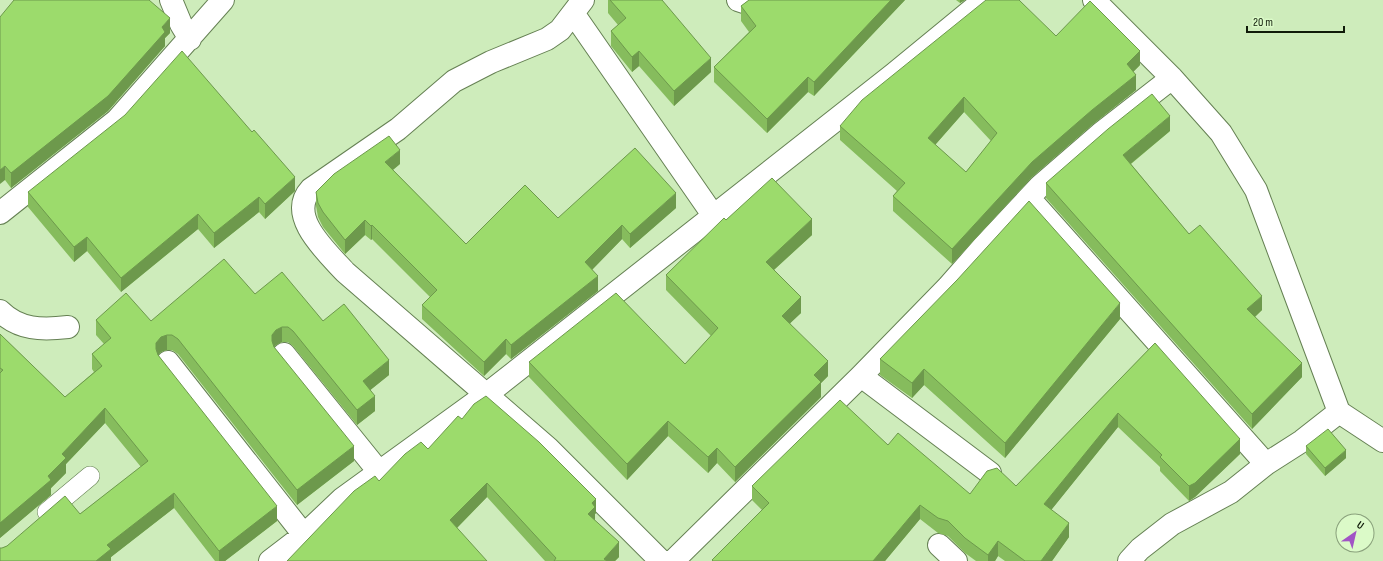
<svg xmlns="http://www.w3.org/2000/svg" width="1383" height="561" font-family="'Sofia Sans Condensed',sans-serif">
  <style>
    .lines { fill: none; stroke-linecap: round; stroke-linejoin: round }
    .service-casing { stroke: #658053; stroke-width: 20 }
    .minor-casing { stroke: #658053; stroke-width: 24 }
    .service { stroke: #fff; stroke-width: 19 }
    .minor { stroke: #fff; stroke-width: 22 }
    .wall { fill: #86bc5d; fill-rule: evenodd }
    .shaded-wall { fill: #6d994c }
    .building { fill: #9cdb6c; stroke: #6d994c; fill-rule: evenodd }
  </style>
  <rect width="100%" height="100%" fill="#ceecbb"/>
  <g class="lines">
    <defs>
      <path id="service" d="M47 512 90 476"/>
      <path id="minor" d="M171 0 181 24 190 39
        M583 0 560 30 547 39 491 62 454 81 398 129 311 189C286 216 327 252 345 272L548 448 661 561
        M738 0 744 2 756 0
        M1094 0 1172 78 1221 133 1256 190 1339 412 1302 441 1266 464 1231 492 1172 524 1140 549 1129 561
        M573 13 713 215
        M1029 198 1266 464
        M0 213 117 120 223 0
        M0 311C19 330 42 330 68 327
        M284 354 380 473
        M168 362 304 535
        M861 376 990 473
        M1339 412 1383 441
        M939 545 956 561
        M270 561 304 535 342 499 487 394 894 74 984 0
        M673 561 861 376 948 287 983 247 1040 186 1100 134 1172 78"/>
    </defs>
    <use href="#service" class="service-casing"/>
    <use href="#minor" class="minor-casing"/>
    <use href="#service" class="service"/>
    <use href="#minor" class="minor"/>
  </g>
  <path class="wall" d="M608 0H662L711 72 674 106 639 66 632 72 611 46V31L618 25 608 13Z
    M749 0H905L814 96 808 92 767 133 714 82V67L749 32 741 21V6Z
    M956 0H965L960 3Z
    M0 17 170 33 165 38V46L108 111 11 188 5 180Z
    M1056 36 1140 65 1133 72 1136 90 1092 125 1032 177 952 264 893 211V196L897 191 840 140V126ZM964 112 991 141 966 172 935 145Z
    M1170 131 1131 164 1189 234 1262 310 1255 317 1302 377 1252 429 1046 198V183Z
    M400 164 393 170 466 244 558 218 676 208 630 248 622 239 592 270 598 291 511 359 506 354 484 376 422 319V305L430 297 372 239 371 240 365 235 345 254 323 227 318 217 316 206V192Z
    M295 191 265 219 259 212 214 248 198 229 121 292 87 251 74 262 28 207V192Z
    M726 220 812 235 774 270 801 313 790 323 828 376 821 383V397L735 482 717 463 708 473 668 436 627 480 529 377V362L685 364 711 336 666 290V275Z
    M255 294 323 321 389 375 370 390 375 411 357 425 293 346 288 342H282L276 345 274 347 354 461 297 505 178 354 172 350H167L161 352 158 355 277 521 225 561H215L174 508 111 557V561L2 548 80 514 141 467 105 423 66 464V473L51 488V495L0 538V334L65 397 94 372 92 369V354L104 344 96 335V320L151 321Z
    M1120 319 1005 458 924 385 912 398 880 375V359Z
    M1155 343 1240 454 1195 497 1189 501 1160 471V467L1118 427 1051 510 1069 537 1052 561H1005L998 556 995 561H976L965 553 948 536 938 533 920 519 885 561H712V560L762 510 752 500V486L888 445 970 494 1016 486Z
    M462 419 596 513 595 514V520L619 557 615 561H545L487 497 457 528 379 481 428 449Z
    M1306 446 1346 458 1325 476 1306 454Z"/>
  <path class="shaded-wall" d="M891 0H905L814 96V82Z
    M960 0H965L960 3Z
    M170 18V33L165 38V46L108 111 11 188V173L162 27Z
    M639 51V66L632 72V57Z
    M1140 51V65L1127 78V64Z
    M711 58V72L674 106V91Z
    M1136 75V90L1092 125 1032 177 952 264V249L1032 162 1092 110Z
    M808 77V92L767 133V119Z
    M964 97V112L928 153V138Z
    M1170 116V131L1123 170V155Z
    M400 150V164L385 176V162Z
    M5 166V180L0 184V170Z
    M295 177V191L265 219V204Z
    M676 193V208L630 248V234Z
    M259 197V212L214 248V233Z
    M198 214V229L121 292V278Z
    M812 219V235L766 277V262Z
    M365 220V235L345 254V240Z
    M372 225V239L371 240V226Z
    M622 225V239L585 277V262Z
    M87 237V251L74 262V247Z
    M598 276V291L511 359V345Z
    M1262 296V310L1247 324V309Z
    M801 297V313L782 331V316Z
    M1120 303V319L1005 458V443Z
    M282 327V342L276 345 272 350V335L276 330Z
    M167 335V350L161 352 156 358V343L161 337Z
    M506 339V354L484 376V362Z
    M389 360V375L363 396V381Z
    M828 361V376L821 383V397L735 482V467L814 375Z
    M1302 363V377L1252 429V414Z
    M924 369V385L912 398V383Z
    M375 396V411L357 425V410Z
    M105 408V423L66 464V473L51 488V495L0 538V523L48 476 62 454Z
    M1118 413V427L1044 519V504Z
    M668 421V436L627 480V464Z
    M1240 439V454L1195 497 1189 501V486Z
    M354 446V461L297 505V490Z
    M717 448V463L708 473V457Z
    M1346 450V458L1325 476V468Z
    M487 483V497L450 535V520Z
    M174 493V508L111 557V561H96L107 545Z
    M596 499V513L595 514V522L588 514 592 503Z
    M920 505V519L885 561H873Z
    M277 506V521L225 561H219V551Z
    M1069 523V537L1052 561H1041Z
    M998 541V556L995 561H988V555Z
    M619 542V557L615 561H604V559Z"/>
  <path class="building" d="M14 0H149L170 18 162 27 165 32 108 96 11 173 5 166 0 170V17Z
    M610 0H662L711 58 674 91 639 51 632 57 611 31 626 18Z
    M749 0H891L814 82 808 77 767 119 714 67 756 26 741 6Z
    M986 0H1019L1056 36 1090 1 1140 51 1127 64 1136 75 1092 110 1032 162 952 249 893 196 905 183 840 126 862 100ZM964 97 997 133 966 172 928 138Z
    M182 51 252 132 254 130 295 177 265 204 259 197 214 233 198 214 121 278 87 237 74 247 28 192 125 115Z
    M1152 94 1170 116 1123 155 1189 234 1200 225 1262 296 1247 309 1302 363 1252 414 1046 183 1108 129Z
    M389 136 400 150 385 162 466 244 525 185 558 218 635 148 676 193 630 234 622 225 585 262 598 276 511 345 506 339 484 362 422 305 437 290 372 225 371 226 365 220 345 240 323 212 318 203 316 192 334 174Z
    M772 178 812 219 766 262 801 297 782 316 828 361 814 375 821 382 735 467 717 448 708 457 668 421 627 464 529 362 616 293 685 364 718 328 666 275 724 218 726 220Z
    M1029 201 1120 303 1005 443 924 369 912 383 880 359 957 280Z
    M224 259 255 294 282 272 323 321 344 304 389 360 363 381 375 396 357 410 293 331 288 327H282L276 330 272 335V341L274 347 354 446 297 490 178 339 172 335H167L161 337 156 343V349L158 355 277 506 219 551 174 493 107 545 111 549 96 561H0V548H2L7 546 65 496 80 514 148 461 105 408 62 454 66 458 48 476 51 480 0 523V373L3 370 0 368V334L65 397 102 366 92 354 111 338 96 320 126 293 151 321Z
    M1155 343 1240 439 1195 483 1189 486 1160 457 1162 455 1118 413 1044 504 1069 523 1041 561H1025L998 541 988 555 965 538 948 521 938 518 920 505 873 561H713L712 560 769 503 752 486 840 400 888 445 898 433 970 494 987 471 997 468 1016 486Z
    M486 396 539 442 596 499 592 503 595 507 588 514 619 542 604 559 607 561H554L556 558 487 483 450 520 487 561H287L354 491 375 476 379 481 405 454 421 442 428 449 458 416 462 419 474 404Z
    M1328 429 1346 450 1325 468 1306 446Z"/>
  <g transform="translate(1355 533) rotate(34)"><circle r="19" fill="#dbfac8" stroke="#8aa17c"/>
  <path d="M0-3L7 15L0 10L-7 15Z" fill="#a154c5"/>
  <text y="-6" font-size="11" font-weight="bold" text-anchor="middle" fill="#101b09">U</text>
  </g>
  <path d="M1247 26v6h97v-6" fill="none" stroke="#101b09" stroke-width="2"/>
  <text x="1253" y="26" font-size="12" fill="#101b09" stroke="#dbfac8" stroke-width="3" paint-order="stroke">20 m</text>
</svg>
